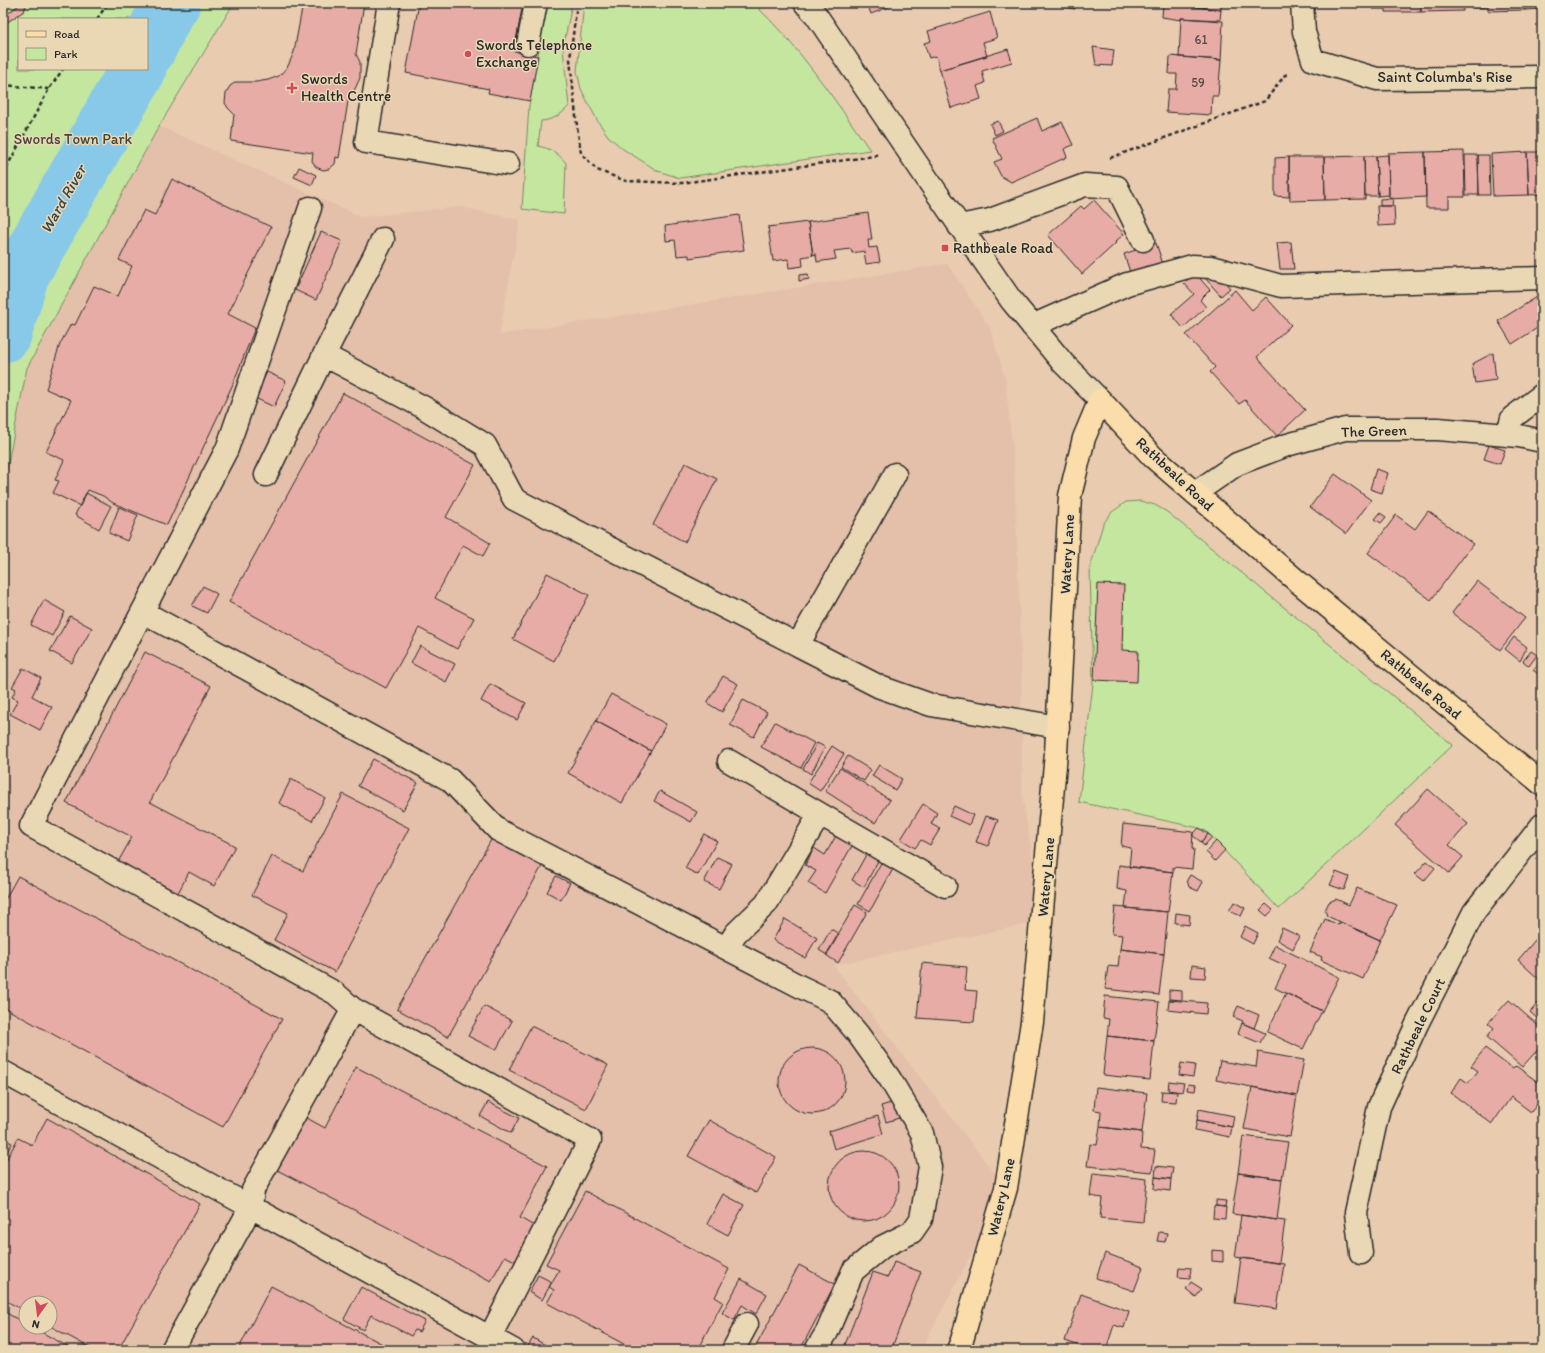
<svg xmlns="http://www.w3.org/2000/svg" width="1545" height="1353" font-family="Itim,sans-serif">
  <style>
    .built { fill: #e4bfaa; fill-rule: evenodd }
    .green { fill: #c4e69f; stroke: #788865; fill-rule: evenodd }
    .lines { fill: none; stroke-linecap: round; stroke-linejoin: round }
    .river { stroke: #88c9e9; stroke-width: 57 }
    .building { fill: #e7aca5; stroke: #2b2b2b }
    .minor-casing { stroke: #2b2b2b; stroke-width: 25 }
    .major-casing { stroke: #2b2b2b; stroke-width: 25 }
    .path { stroke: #2b2b2b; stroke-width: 2.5; stroke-dasharray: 4 3; stroke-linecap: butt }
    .minor { stroke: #ead8b5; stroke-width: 22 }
    .major { stroke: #faddab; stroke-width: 22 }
    .poi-dot { fill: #d1495b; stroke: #ead8b5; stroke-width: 1.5 }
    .labels { text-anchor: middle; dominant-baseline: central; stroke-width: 3; stroke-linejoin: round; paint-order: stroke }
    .number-label { font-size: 13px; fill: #5a4b4a }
    .poi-label { font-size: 15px; fill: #2b2b2b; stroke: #ead8b5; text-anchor: start }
    .street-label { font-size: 15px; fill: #2b2b2b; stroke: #ead8b5 }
    .park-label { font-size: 15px; fill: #42473c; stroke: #ead8b5 }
    .water-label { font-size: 16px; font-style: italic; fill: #394348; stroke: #ead8b5 }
  </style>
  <rect width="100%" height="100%" fill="#e9cbb0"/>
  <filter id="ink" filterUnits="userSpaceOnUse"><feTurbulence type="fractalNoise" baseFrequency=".025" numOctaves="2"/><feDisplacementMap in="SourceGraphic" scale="8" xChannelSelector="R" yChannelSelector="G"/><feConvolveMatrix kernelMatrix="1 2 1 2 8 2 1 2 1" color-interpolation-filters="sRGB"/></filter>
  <g filter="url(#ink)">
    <path class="built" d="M159 126 361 217 461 207 520 220 499 335 947 264 990 328 1005 378 1014 463 1021 655 1022 794 1042 921 833 965 1006 1188 932 1329 922 1350H3V488L27 368ZM26 1303H50V1327H26Z"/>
    <path class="green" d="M3 3H234L159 126 27 368 3 488ZM19 19H147V69H19Z
      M547 3H572L563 49 569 106C561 115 553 120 541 121L538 146C551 149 557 152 566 163L564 214 522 209 529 106Z
      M584 3H753C799 46 834 99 870 150L680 178 658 171 623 149 608 136 597 120 581 89 577 71Z
      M1140 501 1155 505 1167 512 1453 745 1279 909 1206 831 1199 828 1079 802 1093 684 1090 568 1103 524 1112 512 1126 502Z"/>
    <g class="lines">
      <path class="river" d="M147 50 164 15 172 3
        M3 334 21 274 138 69"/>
    </g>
    <path class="building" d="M20 3H27L24 11 3 25V17L19 5Z
      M303 3H364L356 54 360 62V78L354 91 349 95 339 158 336 157 335 164 329 169 323 170 316 167 312 161 313 153 231 141 234 114 228 108 225 103 226 93 230 86 236 82H256L268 80 279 76 288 66 294 52Z
      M419 3H523L514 51 538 56 530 101 488 93 489 89 406 73Z
      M867 3H890L891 6 871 14Z
      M1064 3H1075V9L1063 7Z
      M1163 3 1221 10 1220 20 1181 18V20L1162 17Z
      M1170 3H1221V10Z
      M1373 3H1421V12H1386V9H1373Z
      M1421 3H1463V11L1421 12Z
      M1474 3H1488V7L1474 8Z
      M1488 3H1525V10L1488 11Z
      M1525 3H1542V9L1525 10Z
      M990 12 997 38 983 42 987 56 940 70 936 56 929 58 924 43 931 41 928 31Z
      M1181 18 1223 21 1221 60 1179 57Z
      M1093 47 1114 50 1112 66 1096 65Z
      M1008 49 1012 62 982 71 985 83 977 86 981 99 951 108 940 70Z
      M1170 56 1221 60 1218 96H1212L1211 115 1166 112 1168 89H1176L1177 74H1169Z
      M1037 118 1042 131 1062 122 1073 145 1064 149 1067 157 1011 182 1001 176 994 162 1002 159 992 138Z
      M998 121 1003 131 995 135 990 124Z
      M1464 151 1465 197H1449V208H1426L1425 152Z
      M1425 152 1426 197 1389 199 1388 153Z
      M1527 152H1542V194L1529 195Z
      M1527 152 1529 195 1493 196 1491 154Z
      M1388 155 1389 195 1378 196 1376 156Z
      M1465 155H1478L1479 195H1466Z
      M1478 155H1489L1490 195H1479Z
      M1364 156 1365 199 1325 200 1324 157Z
      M1364 156H1376L1378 196H1365Z
      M1289 157H1324L1325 200 1290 201Z
      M1289 157V197L1275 196V158Z
      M299 167 316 175 312 185 294 177Z
      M172 179 271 227 228 314 255 328 232 386 167 525 113 503 103 496 88 490 80 506 53 493 59 481 55 480 64 460 46 452 71 400 46 389 60 344 71 324 75 325 94 286 118 296 132 266 119 260 144 210 155 215Z
      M1393 198 1392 206H1380V199Z
      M1094 200 1124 234 1115 242 1116 243 1082 274 1048 235 1081 206 1084 209Z
      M1377 206H1394L1395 225 1378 226Z
      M868 213 872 240H868L869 248 877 247 880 262 866 264 864 251 852 253 851 249 834 251 836 259 817 262 816 254 813 255 808 222Z
      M739 215 744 250 689 258V255L677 256 675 240 666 241 665 226Z
      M808 222 813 255 802 257 803 266 789 268 788 259 773 261 768 227Z
      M321 232 342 241 316 300 295 290Z
      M1291 242 1294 269H1280L1277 243Z
      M1156 243 1164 267 1132 278 1124 254Z
      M1214 270 1230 288 1221 296 1205 278Z
      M1195 273 1210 290 1200 300 1206 307 1183 328 1171 314 1194 294 1184 283Z
      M808 274 809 279 799 281V275Z
      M1235 290 1252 310 1266 297 1291 325 1257 357 1305 410 1277 436 1245 400 1239 404 1210 372 1215 367 1186 335Z
      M1542 294V325L1512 344 1498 321Z
      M1493 353 1496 380 1475 383 1472 364Z
      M267 372 286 381 274 407 255 398Z
      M343 393 475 465 446 517 490 543 483 556 463 545 435 598 474 618 457 649 419 628 386 688 229 602Z
      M1489 445 1505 450 1500 464 1484 459Z
      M685 463 717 479 685 542 653 525Z
      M1376 469 1388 473 1382 493 1370 489Z
      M1335 474 1371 500 1346 534 1310 507Z
      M86 493 111 506 99 529 75 515Z
      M119 507 138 515 127 541 109 533Z
      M1428 511 1473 544 1431 600 1368 553 1396 515 1415 529Z
      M1380 513 1386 517 1381 523 1375 519Z
      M547 573 589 595 554 661 513 639Z
      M1477 581 1525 618 1500 650 1452 613Z
      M1098 584 1124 585 1122 650 1138 651 1137 682 1094 680Z
      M203 586 217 594 207 613 192 606Z
      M44 600 65 612 52 636 31 625Z
      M70 616 92 628 72 663 50 651Z
      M1514 637 1527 647 1520 661 1505 649Z
      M420 646 455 664 446 682 411 663Z
      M1531 651 1537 655 1529 666 1523 661Z
      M145 652 211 686 150 802 235 846 214 886 189 872 178 893 118 862 132 837 66 803Z
      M1542 659V677L1533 670Z
      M23 668 41 678 32 696 52 707 40 730 10 714 18 700 12 697 16 689 12 687Z
      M723 676 738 684 722 712 707 703Z
      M490 684 526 703 517 720 481 701Z
      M611 694 666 724 651 751 596 721Z
      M743 700 767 712 754 737 730 725Z
      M596 721 651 751 622 803 568 773Z
      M775 722 814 743 801 768 761 747Z
      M817 743 825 747 811 774 803 769Z
      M832 746 844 754 820 791 808 783Z
      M848 756 871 770 864 781 841 767Z
      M373 759 418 783 403 810 358 786Z
      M879 765 902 779 895 790 872 776Z
      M840 768 890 800 875 823 825 791Z
      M291 779 325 798 312 821 279 803Z
      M1428 789 1468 824 1449 845 1463 857 1449 873 1395 825Z
      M660 791 697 812 691 822 654 801Z
      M343 794 409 828 335 972 274 940 288 913 252 895 272 856 303 871Z
      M923 804 937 813 931 824 940 829 930 845 921 840 915 848 901 839Z
      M954 806 973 815 969 825 949 816Z
      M986 816 998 820 988 846 976 842Z
      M1123 824 1193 832 1192 849H1194L1192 869 1173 867V872L1129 867 1131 848 1121 846Z
      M1199 828 1208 834 1201 842 1192 835Z
      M704 834 717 841 698 875 685 868Z
      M837 834 853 844 825 893 808 883 816 871 805 865 814 848 825 855Z
      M1208 834 1212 837 1204 846 1201 842Z
      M492 838 542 866 448 1037 397 1009Z
      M1216 841 1225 850 1215 861 1206 852Z
      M867 853 879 859 864 887 852 880Z
      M717 857 732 864 719 889 704 882Z
      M1427 861 1435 868 1424 881 1415 874Z
      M881 863 893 869 870 911 858 904Z
      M1119 865 1173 872 1168 912 1125 908 1127 891 1117 889Z
      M1336 872 1349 877 1344 890 1330 885Z
      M1190 875 1203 882 1198 891 1189 887 1187 880Z
      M18 876 282 1019 223 1127 3 1007V903Z
      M556 876 570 883 561 900 547 892Z
      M1357 888 1397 905 1380 940 1327 916 1325 910 1329 902 1336 899 1349 905Z
      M1234 902 1245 908 1241 916 1229 911Z
      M1266 904 1273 910 1267 916 1260 910Z
      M855 905 867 912 838 963 826 955Z
      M1115 907 1168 912 1164 954 1120 949 1122 935 1112 934Z
      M1176 913 1190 915 1189 925 1175 923Z
      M785 919 817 938 805 958 773 940Z
      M1325 919 1339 925 1340 922 1380 940 1363 979 1321 960 1322 957 1310 952Z
      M1245 926 1258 933 1253 944 1240 937Z
      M1282 928 1299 936 1293 949 1277 940Z
      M831 929 839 934 827 955 819 950Z
      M1542 932V982L1518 960Z
      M1275 945 1339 977 1322 1011 1275 988 1286 966 1269 958Z
      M1120 949 1164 954 1159 995 1105 989 1108 966 1118 967Z
      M922 963 967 967 965 990 977 991 974 1022 917 1018Z
      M1192 965 1206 967 1205 978 1191 977Z
      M1169 990 1182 991V1000L1169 999Z
      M1286 993 1322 1011 1303 1049 1267 1032Z
      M1105 996 1159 1002 1154 1041 1107 1036 1109 1019 1103 1018Z
      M1542 999V1018L1540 1021 1530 1012Z
      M1169 1000 1207 1003 1206 1014 1168 1010Z
      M1509 1000 1542 1029V1045L1522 1067 1487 1037 1494 1028 1488 1023Z
      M484 1006 512 1021 496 1050 468 1036Z
      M1238 1006 1259 1015 1254 1028 1242 1023 1243 1021 1233 1017Z
      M1242 1023 1265 1033 1260 1043 1238 1034Z
      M531 1026 608 1065 586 1109 509 1070Z
      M1107 1036 1154 1041 1150 1080 1103 1075Z
      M779 1081a33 33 0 1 1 66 0a33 33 0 1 1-66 0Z
      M1485 1048 1513 1069 1516 1066 1542 1085V1098L1531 1112 1511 1097 1492 1124 1451 1093 1461 1078 1468 1083 1478 1071 1471 1066Z
      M1258 1052 1304 1060 1297 1096 1216 1080 1220 1061 1256 1067Z
      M1181 1063 1195 1065 1193 1077 1179 1075Z
      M356 1067 547 1166 520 1218 536 1227 517 1262 505 1256 491 1281 277 1170 305 1117 325 1128Z
      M1169 1081 1184 1083 1182 1092 1168 1090Z
      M1188 1084 1196 1085 1195 1091 1187 1090Z
      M1096 1087 1147 1093 1142 1132 1100 1127 1101 1111 1094 1110Z
      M1252 1087 1297 1096 1290 1137 1244 1129Z
      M1162 1091 1177 1092 1176 1102 1161 1101Z
      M488 1102 519 1118 511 1133 480 1116Z
      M894 1102 899 1118 886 1122 881 1106Z
      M1199 1109 1234 1116 1232 1127 1197 1120Z
      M878 1116 883 1134 834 1149 829 1131Z
      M47 1118 200 1204 118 1350H94L50 1326V1303H26V1312L3 1299V1166L18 1138 32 1145Z
      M709 1120 776 1157 756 1193 688 1156Z
      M1197 1120 1232 1127 1230 1137 1195 1130Z
      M1100 1127 1142 1132 1141 1149 1155 1150 1152 1172 1087 1166 1090 1144 1097 1145Z
      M1243 1136 1288 1142 1282 1179 1238 1173Z
      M3 1139 12 1143 3 1160Z
      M829 1186a35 35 0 1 1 70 0a35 35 0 1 1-70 0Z
      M1156 1166 1173 1168 1171 1179 1155 1177Z
      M1093 1173 1147 1179 1143 1222 1100 1218 1102 1198 1090 1196Z
      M1238 1173 1282 1179 1277 1220 1232 1214Z
      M1155 1177 1171 1179 1170 1191 1154 1189Z
      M585 1191 729 1269 715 1297 723 1302 697 1350H635L547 1303 554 1290 549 1287 559 1270 546 1264Z
      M723 1194 744 1205 728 1235 707 1224Z
      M1216 1200 1226 1201 1225 1207 1216 1206Z
      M1214 1206 1226 1207 1225 1219 1213 1218Z
      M1241 1215 1285 1221 1279 1263 1235 1257Z
      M1159 1232 1167 1233 1165 1242 1157 1241Z
      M1212 1250 1223 1251V1262L1212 1261Z
      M1105 1253 1143 1267 1134 1291 1096 1278Z
      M1241 1258 1284 1264 1277 1309 1235 1303Z
      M894 1262 921 1272 891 1350H843L873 1272 888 1277Z
      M799 1265 835 1284 800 1350H754Z
      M1179 1267 1191 1268 1190 1278 1178 1277Z
      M538 1275 552 1282 542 1300 529 1292Z
      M741 1279 767 1294 756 1314 742 1305 734 1320 722 1313Z
      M1191 1282 1202 1289 1196 1297 1186 1289Z
      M271 1286 394 1350H238Z
      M361 1287 425 1321 419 1332 415 1330 411 1336 371 1315 363 1330 344 1319Z
      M1081 1294 1129 1311 1124 1328 1114 1325 1106 1350H1092L1065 1341Z
      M3 1311 26 1324V1327H32L74 1350H3Z
      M533 1338 554 1350H535L528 1346Z"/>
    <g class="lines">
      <defs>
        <path id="minor" d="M389 3 366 142 508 164
          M805 3 816 15 930 183 1011 300 1063 363 1100 400
          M1302 3 1304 32 1313 60 1377 79 1542 77
          M528 44 536 3
          M959 226 990 220 1085 185 1117 187 1143 240
          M383 239 324 355 423 407 485 445 514 499 798 645
          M1032 326 1127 284 1192 266 1211 267 1281 286 1542 278
          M1508 435 1512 418 1542 395
          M895 474 798 645 880 687 931 705 1058 727
          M266 475 324 355
          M1195 493 1237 464 1287 445 1345 429H1438L1519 436 1542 441
          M143 612 450 780 498 830 803 988 830 1001 858 1034 890 1079 922 1133 930 1167 921 1219 912 1232 882 1247 853 1271 827 1332 816 1350
          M729 761 820 814
          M726 948 736 933 766 904 820 814 945 886
          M353 1009 590 1140 490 1337
          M3 1072 513 1350
          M1361 1253 1356 1213 1379 1107 1417 1024 1474 912 1542 825
          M172 1350 251 1207 253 1190 353 1009 335 993 31 826 227 449 310 208
          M733 1350 747 1324"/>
        <path id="major" d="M958 1350 962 1340 1006 1188 1032 1022 1056 753 1070 496 1084 438 1100 400 1153 457 1297 581 1542 784"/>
      </defs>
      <use href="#minor" class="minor-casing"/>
      <use href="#major" class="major-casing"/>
      <path class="path" d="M577 3 570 59 577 126 581 153 597 170 626 181 682 183 874 156 878 154
        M97 19 108 3
        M3 85 49 89
        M1110 158 1265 101 1285 75 1288 74
        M3 174 49 89 63 69"/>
      <use href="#minor" class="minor"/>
      <use href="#major" class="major"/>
    </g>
  </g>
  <g class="poi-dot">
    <circle cx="468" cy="54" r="4"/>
    <path d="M290 82h4v4h4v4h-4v4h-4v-4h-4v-4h4z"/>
    <rect x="941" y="244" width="8" height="8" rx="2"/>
  </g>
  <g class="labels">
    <g class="number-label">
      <text x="1201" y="39">61</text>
      <text x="1198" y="82">59</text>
    </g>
    <g class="poi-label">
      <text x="476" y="45">Swords Telephone<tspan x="476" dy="17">Exchange</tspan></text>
      <text x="301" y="79">Swords<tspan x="301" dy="17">Health Centre</tspan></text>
      <text x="953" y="248">Rathbeale Road</text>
    </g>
    <g class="street-label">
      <text x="1445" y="77">Saint Columba's Rise</text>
      <text transform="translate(1374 431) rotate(-2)">The Green</text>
      <text transform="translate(1175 474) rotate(43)">Rathbeale Road</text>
      <text transform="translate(1067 554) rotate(-87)">Watery Lane</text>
      <text transform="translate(1421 684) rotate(40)">Rathbeale Road</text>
      <text transform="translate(1046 877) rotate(-85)">Watery Lane</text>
      <text transform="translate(1418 1026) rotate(-64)">Rathbeale Court</text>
      <text transform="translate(1001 1197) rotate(-77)">Watery Lane</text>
    </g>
    <g class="park-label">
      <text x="73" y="139">Swords Town Park</text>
    </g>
    <g class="water-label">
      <text transform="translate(63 199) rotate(-60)">Ward River</text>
    </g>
  </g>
  <rect width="1545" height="1353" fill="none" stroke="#ead8b5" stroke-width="16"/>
  <rect x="8" y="8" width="1529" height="1337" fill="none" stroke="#2b2b2b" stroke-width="1.5" filter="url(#ink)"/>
  <rect x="18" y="18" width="130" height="52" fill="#ead8b5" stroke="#9e937e"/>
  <rect x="26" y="31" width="20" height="6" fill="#faddab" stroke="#9e937e"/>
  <text x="54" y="38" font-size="12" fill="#2b2b2b">Road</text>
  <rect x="26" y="48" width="20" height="12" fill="#c4e69f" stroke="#9e937e"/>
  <text x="54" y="58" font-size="12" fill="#2b2b2b">Park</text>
  <g transform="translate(38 1315) rotate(194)"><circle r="19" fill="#ead8b5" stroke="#9e937e"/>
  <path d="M0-3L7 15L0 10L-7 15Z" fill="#d1495b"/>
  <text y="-6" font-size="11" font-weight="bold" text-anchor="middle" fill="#2b2b2b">N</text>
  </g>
</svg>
